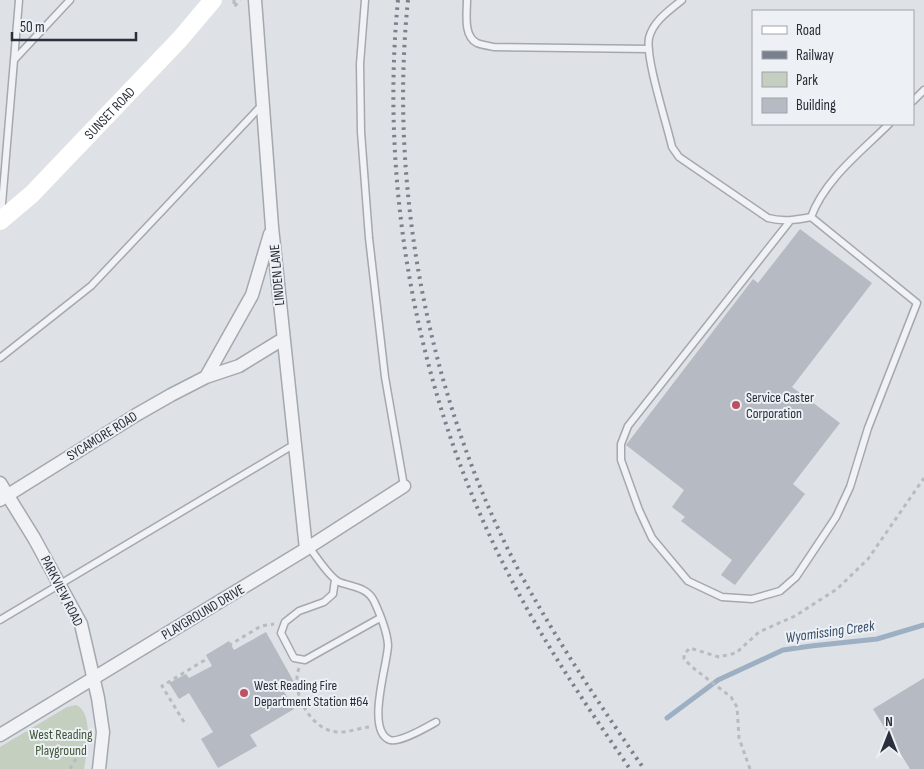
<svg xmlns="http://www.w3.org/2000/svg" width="924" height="769" font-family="'Sofia Sans Condensed',sans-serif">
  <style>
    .green { fill: #c4cfc0 }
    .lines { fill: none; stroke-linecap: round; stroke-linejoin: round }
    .stream { stroke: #9dafc2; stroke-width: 5 }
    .building { fill: #b6bac2 }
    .lane-casing { stroke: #a4a8af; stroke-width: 9 }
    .street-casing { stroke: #a4a8af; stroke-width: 15 }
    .path { stroke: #b8bcc1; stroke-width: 3; stroke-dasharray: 4 4; stroke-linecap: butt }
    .lane { stroke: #f0f2f5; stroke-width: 6 }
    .street { stroke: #f0f2f5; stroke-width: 12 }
    .secondary { stroke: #fff; stroke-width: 18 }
    .rail { stroke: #79818d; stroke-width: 4; stroke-dasharray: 2.5 5; stroke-linecap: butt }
    .poi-dot { fill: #be5062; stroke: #edf0f4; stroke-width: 2 }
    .labels { text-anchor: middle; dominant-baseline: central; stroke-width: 4; stroke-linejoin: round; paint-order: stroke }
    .street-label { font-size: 14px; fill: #29303b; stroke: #edf0f4 }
    .poi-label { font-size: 14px; fill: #29303b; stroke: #edf0f4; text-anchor: start }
    .park-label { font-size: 14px; fill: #3e5538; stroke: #edf0f4 }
    .water-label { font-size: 15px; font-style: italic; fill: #384f6a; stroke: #edf0f4 }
  </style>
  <rect width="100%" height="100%" fill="#dee1e6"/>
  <path class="green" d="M76 705C94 712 87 753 84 769H0V747L67 707Z"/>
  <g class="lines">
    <path class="stream" d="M667 718 718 680 783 650 811 646 877 639 924 625"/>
  </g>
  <path class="building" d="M800 229 872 283 792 387 840 423 793 484 805 494 735 585 721 575 732 560 681 521 685 517 672 507 684 490 626 445 753 279 758 283Z
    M266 632 294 682 282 688 294 709 250 735 257 746 218 768 201 739 213 732 189 693 179 699 169 683 186 674 189 678 212 666 206 655 229 641 234 650Z
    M924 678V769H910L873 709Z"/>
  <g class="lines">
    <defs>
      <path id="lane" d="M365 0 360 64 361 132 369 238 385 377 404 486
        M467 0C467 13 463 36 477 43 482 45 489 46 494 47L649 49
        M682 0C670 10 653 21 649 38 645 58 667 124 672 147L679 157 768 218C783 222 796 220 811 217L917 303 868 428 850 487 836 517 796 577 780 591 752 599 722 597 688 581 652 538 639 510 621 460V444L628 426 790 221
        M14 60 19 0
        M913 101 924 90
        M1 216 14 60 70 0
        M811 217C825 179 861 152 889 124
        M0 358 91 286 262 105
        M309 547C316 556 329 577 339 582 352 587 367 587 374 601 380 614 387 630 388 645 388 663 365 731 390 740 400 743 427 727 436 722
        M335 580 333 594 324 602 299 611 285 622 281 633 294 658 305 660 380 618
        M0 620 295 444"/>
      <path id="street" d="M255 0 272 227 306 549
        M206 377 252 295 270 234
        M0 483 34 538 81 624 98 698 103 732 99 769
        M0 500 136 415 171 395 206 377 239 366 283 339
        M0 735 306 549 404 486"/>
    </defs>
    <use href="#lane" class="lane-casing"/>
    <use href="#street" class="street-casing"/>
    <path class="path" d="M234 0V7L240 0
      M299 668C290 693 311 730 337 732 347 733 359 728 369 727
      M184 722 162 686 261 626 274 624
      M70 769 83 747 88 743
      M750 769 739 738 737 707 731 697 692 667 684 659V654L690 648 719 657 736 653 759 632 795 616 837 589 868 559 924 478"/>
    <use href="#lane" class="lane"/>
    <use href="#street" class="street"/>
    <path class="secondary" id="s1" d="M0 221 32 194 180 39 213 0"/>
    <path class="rail" d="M398 0C379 192 419 401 508 573 543 642 586 705 630 769
      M408 0C388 192 430 402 520 573 557 641 600 705 644 769"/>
  </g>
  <g class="poi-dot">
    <circle cx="736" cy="405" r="5"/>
    <circle cx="244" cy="693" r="5"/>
  </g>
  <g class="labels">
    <g class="street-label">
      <text stroke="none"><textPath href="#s1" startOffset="154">SUNSET ROAD</textPath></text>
      <text transform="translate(277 275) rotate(-95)">LINDEN LANE</text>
      <text transform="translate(102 436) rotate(-32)">SYCAMORE ROAD</text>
      <text transform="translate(62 591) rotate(63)">PARKVIEW ROAD</text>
      <text transform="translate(203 612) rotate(-31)">PLAYGROUND DRIVE</text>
    </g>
    <g class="poi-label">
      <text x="746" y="397">Service Caster<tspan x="746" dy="16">Corporation</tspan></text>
      <text x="254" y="685">West Reading Fire<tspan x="254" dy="16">Department Station #64</tspan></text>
    </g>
    <g class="park-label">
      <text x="61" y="734">West Reading<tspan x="61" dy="16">Playground</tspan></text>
    </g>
    <g class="water-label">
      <text transform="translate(830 632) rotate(-8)">Wyomissing Creek</text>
    </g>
  </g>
  <rect x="752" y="10" width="162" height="115" fill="#edf0f4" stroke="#9fa3aa"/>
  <rect x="762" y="26" width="25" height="8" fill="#ffffff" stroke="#9fa3aa"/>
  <text x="796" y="35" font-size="15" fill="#29303b">Road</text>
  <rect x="762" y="51" width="25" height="8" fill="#79818d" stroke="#9fa3aa"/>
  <text x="796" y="60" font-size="15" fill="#29303b">Railway</text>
  <rect x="762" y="72" width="25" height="15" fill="#c4cfc0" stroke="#9fa3aa"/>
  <text x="796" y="85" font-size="15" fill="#29303b">Park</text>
  <rect x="762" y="98" width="25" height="15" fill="#b6bac2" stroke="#9fa3aa"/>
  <text x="796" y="110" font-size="15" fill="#29303b">Building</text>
  <g transform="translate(889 734)" stroke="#edf0f4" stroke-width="4" paint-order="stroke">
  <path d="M0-4L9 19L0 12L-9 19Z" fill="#29303b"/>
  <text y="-8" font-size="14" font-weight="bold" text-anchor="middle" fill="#29303b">N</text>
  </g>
  <path d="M12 32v8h124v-8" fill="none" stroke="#29303b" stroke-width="2.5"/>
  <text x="20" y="32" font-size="15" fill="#29303b" stroke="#edf0f4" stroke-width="4" paint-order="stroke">50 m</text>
</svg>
